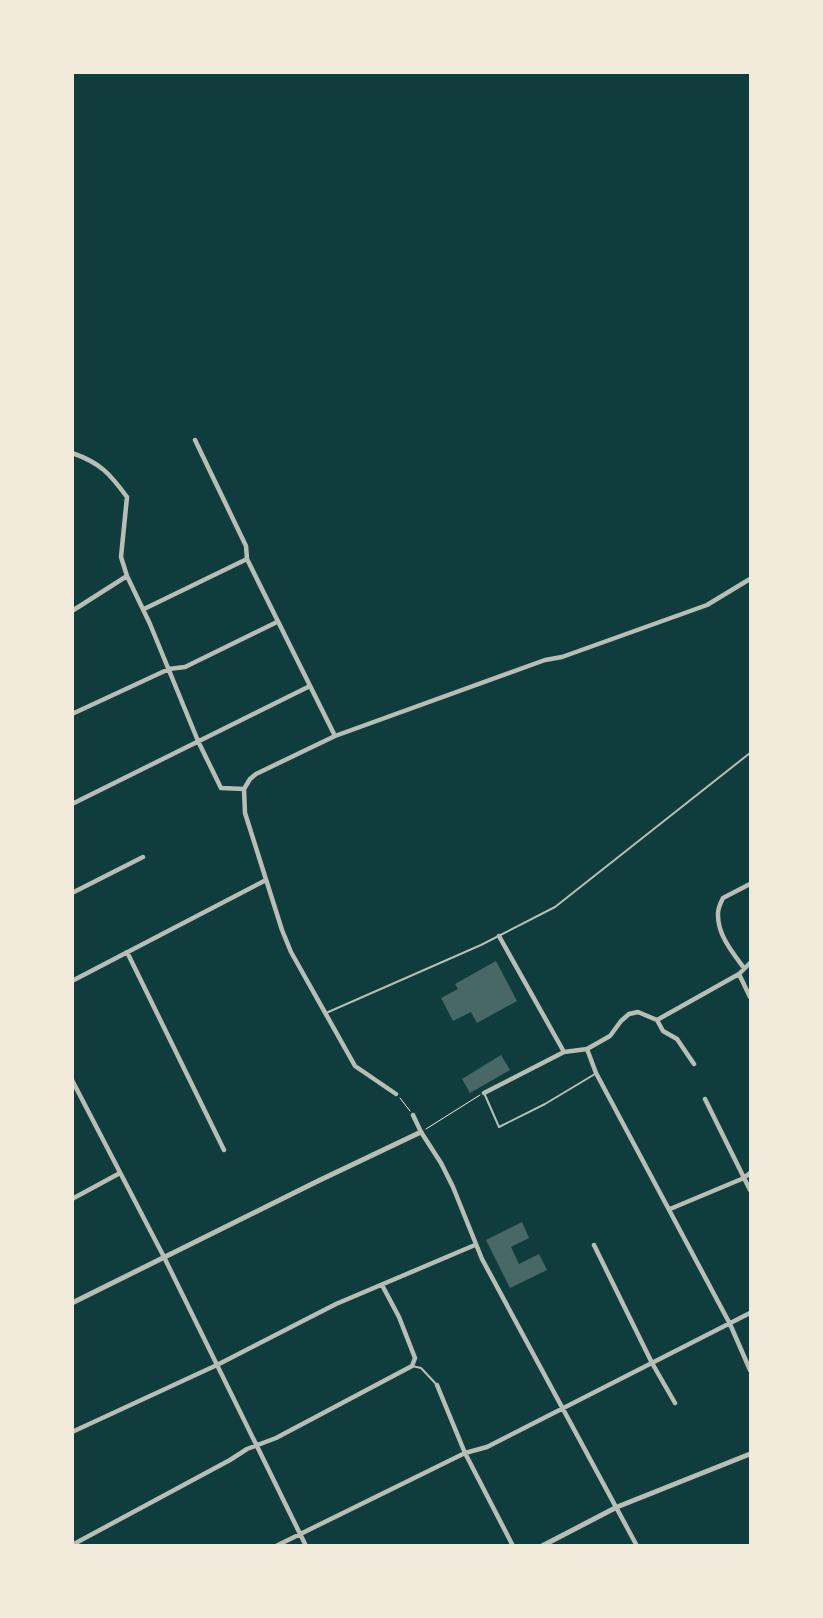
<svg xmlns="http://www.w3.org/2000/svg" width="823" height="1618" font-family="'DM Sans',sans-serif">
  <style>
    .building { fill: #486865 }
    .lines { fill: none; stroke-linecap: round; stroke-linejoin: round }
    .path { stroke: #f1e9da; stroke-width: 1 }
    .service { stroke: #b8beb3; stroke-width: 2 }
    .minor { stroke: #b8beb3; stroke-width: 4.5 }
    .tertiary { stroke: #b8beb3; stroke-width: 5 }
  </style>
  <rect width="100%" height="100%" fill="#0f3d3e"/>
  <path class="building" d="M496 961 517 1001 477 1023 471 1012 453 1021 441 998 458 989 455 984Z
    M501 1055 510 1070 470 1093 462 1079Z
    M522 1222 529 1238 511 1247 519 1264 539 1254 547 1270 510 1288 486 1240Z"/>
  <g class="lines">
    <path class="path" d="M400 1098 410 1111
      M426 1129 480 1095"/>
    <path class="service" d="M326 1013 481 945 555 907 750 753
      M485 1095 499 1127 545 1104 595 1074
      M412 1366 421 1368 437 1385"/>
    <path class="minor" d="M195 440 246 546 247 559 335 736
      M72 453C101 463 110 474 127 497L121 557 127 576 150 624 198 741 221 788 244 789
      M144 609 247 559
      M72 611 127 576
      M72 714 169 669 185 667 277 622
      M72 804 310 686
      M72 893 143 857
      M499 936 564 1052
      M127 952 224 1150
      M750 963 739 974 657 1020 638 1012 629 1014 621 1021 610 1036 587 1049 596 1073 730 1324 750 1370
      M744 968C732 952 717 934 718 913 718 908 721 902 723 898L750 884
      M739 974 750 997
      M72 981 266 880
      M657 1020 663 1031 677 1039 694 1064
      M72 1080 164 1257 306 1546
      M484 1093 564 1052 587 1049
      M396 1094 355 1066 291 952 282 930 245 813 244 789 250 779 256 774 335 736 545 660 562 657 707 605 750 579
      M705 1099 750 1190
      M413 1115 421 1132 441 1163 453 1187 482 1259 637 1546
      M72 1199 120 1173
      M670 1209 744 1178 750 1173
      M594 1245 652 1363 675 1403
      M437 1385 465 1453 513 1546
      M72 1432 217 1365 336 1304 475 1245
      M72 1545 230 1460 247 1449 276 1438 412 1366 415 1358 399 1317 382 1285
      M276 1546 465 1453 487 1447 750 1313"/>
    <path class="tertiary" d="M72 1303 318 1181 421 1132
      M542 1546 617 1507 750 1454"/>
  </g>
  <rect width="823" height="1618" fill="none" stroke="#f1e9da" stroke-width="148"/>
</svg>
